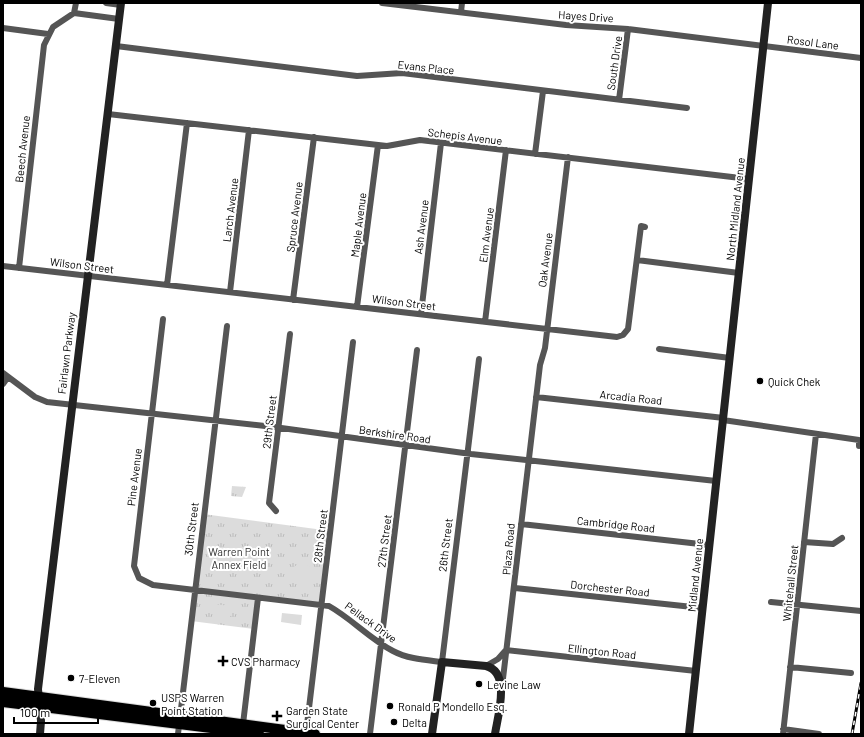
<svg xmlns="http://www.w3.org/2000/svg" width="864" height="737" font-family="Barlow,sans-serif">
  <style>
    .park { fill: url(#park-tufts) }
    .garden { fill: #dcdcdc }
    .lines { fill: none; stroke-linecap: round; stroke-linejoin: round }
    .primary-casing { stroke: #dbdbdb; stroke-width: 12 }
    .street { stroke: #555; stroke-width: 6 }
    .secondary { stroke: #222; stroke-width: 8 }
    .primary { stroke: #000; stroke-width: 10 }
    .rail-casing { stroke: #000; stroke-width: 3 }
    .rail { stroke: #fff; stroke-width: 1.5; stroke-dasharray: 4.5; stroke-linecap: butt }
    .poi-dot { fill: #000; stroke: #fff; stroke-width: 1.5 }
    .labels { text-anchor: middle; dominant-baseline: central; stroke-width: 4; stroke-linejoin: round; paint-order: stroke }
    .street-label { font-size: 11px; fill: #000; stroke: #fff }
    .poi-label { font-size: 11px; fill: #000; stroke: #fff; text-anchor: start }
    .park-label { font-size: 11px; fill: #333; stroke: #fff }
  </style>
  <defs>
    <pattern id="park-tufts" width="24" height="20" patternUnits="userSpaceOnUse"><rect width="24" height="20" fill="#dcdcdc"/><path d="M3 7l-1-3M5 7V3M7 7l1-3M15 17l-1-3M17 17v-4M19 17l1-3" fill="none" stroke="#bbb"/></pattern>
  </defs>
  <rect width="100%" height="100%" fill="#fff"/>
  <path class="park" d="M232 486 246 487 242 497 231 496Z
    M203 514 331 531 322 605 258 598 254 629 191 621Z"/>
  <path class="garden" d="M222 550 228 553 234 561 232 573 227 576 213 573 210 565 213 556Z
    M299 563 306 564 311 568 308 582H294L290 578V570Z
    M212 604 232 606 231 616 211 614Z
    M282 613 302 615 301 625 281 622Z"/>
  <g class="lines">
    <defs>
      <path id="primary" d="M3 692 315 734
        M3 702 259 734"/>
    </defs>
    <use href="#primary" class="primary-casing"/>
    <path class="street" d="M106 3 121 5
      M382 3 566 25 628 29 861 58
      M461 12 462 3
      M74 13 119 19
      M3 28 48 34
      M116 46 357 76 402 73 687 108
      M619 100 628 29
      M108 114 387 146 420 140 749 179
      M535 154 543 91
      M637 260 739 273
      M3 266 617 337 623 335 628 329 641 226 645 227
      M19 268 44 45 53 27 74 13 76 3
      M167 285 187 123
      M230 292 249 130
      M293 300 314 137
      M357 307 378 145
      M421 314 441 143
      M163 319 134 566 139 578 153 585 329 606C352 619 370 639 393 651 408 659 426 660 442 662L479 359
      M485 322 506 150
      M659 349 730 358
      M3 373 35 397 47 402 274 427 471 454 716 481
      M3 384 8 377
      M536 397 724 418
      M723 420 859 440V446
      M276 511 269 503 290 334
      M521 524 709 545
      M804 542 833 544 842 538
      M515 588 702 608
      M771 602 861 611
      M506 650 696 671
      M486 666 498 659 506 650
      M790 667 851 673
      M502 687 540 365 545 348 568 157
      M243 724 258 598
      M783 729 819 734
      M306 733 353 342
      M178 734 227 326
      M370 734 417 350
      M783 734 816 434"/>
    <path class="secondary" d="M40 734 41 721 38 689 121 3
      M432 734 442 662 486 666C511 672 498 715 495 734
      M689 734 768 3"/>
    <use href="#primary" class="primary"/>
    <defs>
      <path id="rail" d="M852 734 861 683"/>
    </defs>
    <use href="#rail" class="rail-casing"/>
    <use href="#rail" class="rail"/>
  </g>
  <g class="poi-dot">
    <circle cx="760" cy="381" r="4"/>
    <path d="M221 655h4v4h4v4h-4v4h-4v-4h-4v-4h4z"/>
    <circle cx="71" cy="678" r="4"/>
    <circle cx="479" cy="684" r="4"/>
    <circle cx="153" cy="703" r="4"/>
    <circle cx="390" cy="706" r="4"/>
    <path d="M275 710h4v4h4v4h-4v4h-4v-4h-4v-4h4z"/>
    <circle cx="394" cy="722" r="4"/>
  </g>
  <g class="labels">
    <g class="street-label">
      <text transform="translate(586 16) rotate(4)">Hayes Drive</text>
      <text transform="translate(813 42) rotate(7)">Rosol Lane</text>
      <text transform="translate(614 63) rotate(-82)">South Drive</text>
      <text transform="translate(426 67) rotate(6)">Evans Place</text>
      <text transform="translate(465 136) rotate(7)">Schepis Avenue</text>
      <text transform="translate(22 149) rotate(-84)">Beech Avenue</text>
      <text transform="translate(735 209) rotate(-84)">North Midland Avenue</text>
      <text transform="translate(230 210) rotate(-83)">Larch Avenue</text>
      <text transform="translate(294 217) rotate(-83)">Spruce Avenue</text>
      <text transform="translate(358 225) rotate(-83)">Maple Avenue</text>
      <text transform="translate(421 227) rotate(-83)">Ash Avenue</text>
      <text transform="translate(486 235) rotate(-83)">Elm Avenue</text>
      <text transform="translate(545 260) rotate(-83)">Oak Avenue</text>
      <text transform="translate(82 265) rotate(7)">Wilson Street</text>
      <text transform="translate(404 302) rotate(7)">Wilson Street</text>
      <text transform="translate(66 353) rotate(-83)">Fairlawn Parkway</text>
      <text transform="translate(631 397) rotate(6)">Arcadia Road</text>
      <text transform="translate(269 422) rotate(-83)">29th Street</text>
      <text transform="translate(395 434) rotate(8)">Berkshire Road</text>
      <text transform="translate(134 477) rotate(-83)">Pine Avenue</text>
      <text transform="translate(616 524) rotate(6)">Cambridge Road</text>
      <text transform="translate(191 529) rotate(-83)">30th Street</text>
      <text transform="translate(320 536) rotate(-83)">28th Street</text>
      <text transform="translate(384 541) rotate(-83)">27th Street</text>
      <text transform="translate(445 545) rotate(-83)">26th Street</text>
      <text transform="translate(508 549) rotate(-85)">Plaza Road</text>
      <text transform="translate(695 575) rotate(-84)">Midland Avenue</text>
      <text transform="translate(790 583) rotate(-84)">Whitehall Street</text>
      <text transform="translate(610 588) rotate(6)">Dorchester Road</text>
      <text transform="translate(371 622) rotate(36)">Pellack Drive</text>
      <text transform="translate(602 651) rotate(6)">Ellington Road</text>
    </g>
    <g class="poi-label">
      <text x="768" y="381">Quick Chek</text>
      <text x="231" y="661">CVS Pharmacy</text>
      <text x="79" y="678">7-Eleven</text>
      <text x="487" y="684">Levine Law</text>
      <text x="161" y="697">USPS Warren<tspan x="161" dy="13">Point Station</tspan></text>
      <text x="398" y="706">Ronald P Mondello Esq.</text>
      <text x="286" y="710">Garden State<tspan x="286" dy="13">Surgical Center</tspan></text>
      <text x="402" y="722">Delta</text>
    </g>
    <g class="park-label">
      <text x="239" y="551">Warren Point<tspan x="239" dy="13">Annex Field</tspan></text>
    </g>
  </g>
  <rect width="864" height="737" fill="none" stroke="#000000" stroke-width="8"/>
  <path d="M14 717v6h84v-6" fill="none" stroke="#000000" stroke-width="2"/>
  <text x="20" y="717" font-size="12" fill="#000000" stroke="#ffffff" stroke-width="3" paint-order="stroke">100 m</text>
</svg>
